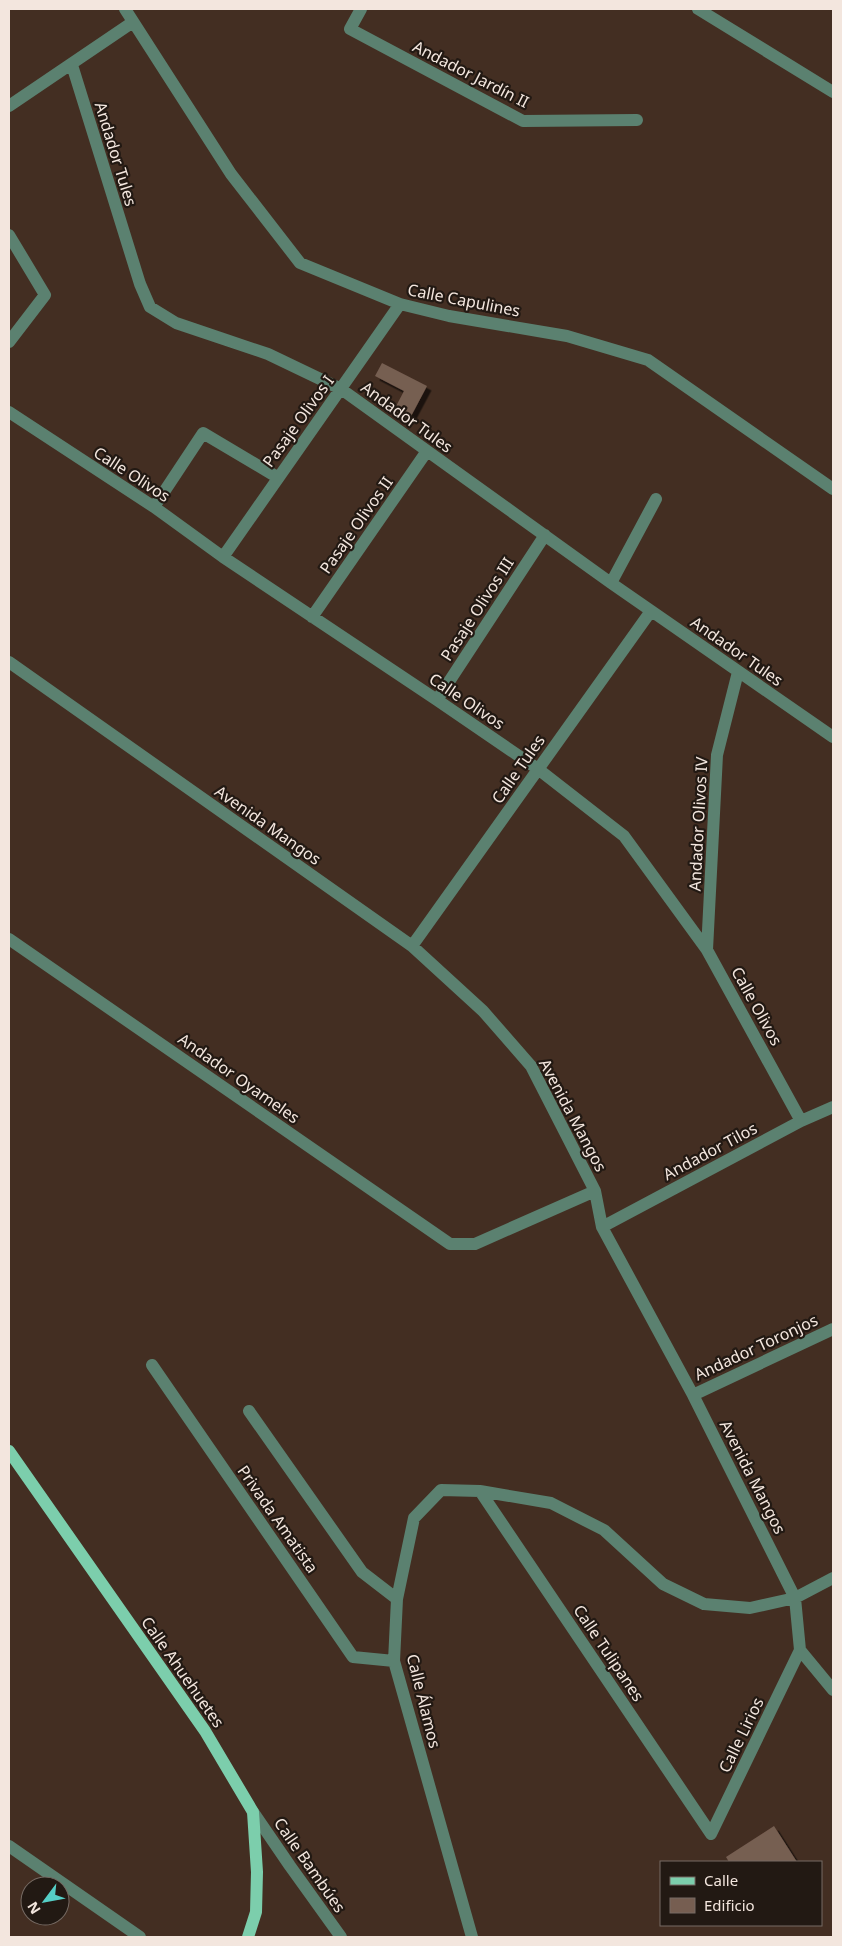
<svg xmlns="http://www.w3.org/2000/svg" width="842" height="1946" font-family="'Noto Sans',sans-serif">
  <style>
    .building { fill: #765e51; filter: url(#shadow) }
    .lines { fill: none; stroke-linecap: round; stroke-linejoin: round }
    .minor { stroke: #5b8170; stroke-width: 12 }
    .major { stroke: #7cceac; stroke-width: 12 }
    .labels { text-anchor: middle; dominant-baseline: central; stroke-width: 4.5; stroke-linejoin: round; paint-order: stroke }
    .street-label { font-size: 16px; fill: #f3e6de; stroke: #221913 }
  </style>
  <defs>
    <filter id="shadow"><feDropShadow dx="4.5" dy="4.5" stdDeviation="0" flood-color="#0009"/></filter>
  </defs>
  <rect width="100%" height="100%" fill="#432e22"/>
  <path class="building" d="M382 363 427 386 409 420 393 412 404 391 375 376Z
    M774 1826 797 1862H729L726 1857Z"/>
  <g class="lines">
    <path class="minor" d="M125 9 231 174 300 263 400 304 449 316 567 336 648 360 833 489
      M361 9 350 29 523 121 637 120
      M698 9 833 92
      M72 65 140 284 150 307 176 323 268 354 341 389 611 583 833 737
      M9 106 133 22
      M9 235 45 295 9 342
      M9 412 154 507 223 557 437 700 538 769 624 836 707 950 801 1121
      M154 507 203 433 277 477
      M223 557 400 304
      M611 583 656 499
      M312 617 427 451
      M9 662 412 946 483 1011 531 1066 595 1191 602 1227 693 1395 795 1598 800 1650 833 1690
      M437 700 545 535
      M9 939 450 1244H475L595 1191
      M412 946 651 611
      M707 950 717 755 738 672
      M602 1227 801 1121 833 1107
      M152 1365 353 1657 394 1661
      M693 1395 833 1329
      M249 1411 362 1572 397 1599
      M480 1491 711 1834
      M253 1812 290 1866 341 1937
      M711 1834 800 1650
      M9 1846 140 1937
      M472 1937 394 1661 397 1599 414 1518 441 1490 480 1491 551 1503 604 1530 663 1584 704 1604 750 1608 795 1598 833 1578"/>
    <path class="major" d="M9 1451 205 1731 253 1812 257 1872 256 1912 248 1937"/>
  </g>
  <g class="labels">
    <g class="street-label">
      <text transform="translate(471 74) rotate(27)">Andador Jardín II</text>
      <text transform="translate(116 154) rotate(73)">Andador Tules</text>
      <text transform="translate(464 300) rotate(11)">Calle Capulines</text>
      <text transform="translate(407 417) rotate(36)">Andador Tules</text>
      <text transform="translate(298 421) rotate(-54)">Pasaje Olivos I</text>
      <text transform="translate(132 474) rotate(33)">Calle Olivos</text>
      <text transform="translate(356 525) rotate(-55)">Pasaje Olivos II</text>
      <text transform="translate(477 609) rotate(-57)">Pasaje Olivos III</text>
      <text transform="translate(737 651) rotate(35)">Andador Tules</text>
      <text transform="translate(467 701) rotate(34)">Calle Olivos</text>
      <text transform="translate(518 769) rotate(-55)">Calle Tules</text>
      <text transform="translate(698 824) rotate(-87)">Andador Olivos IV</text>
      <text transform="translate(268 825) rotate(35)">Avenida Mangos</text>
      <text transform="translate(757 1006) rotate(61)">Calle Olivos</text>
      <text transform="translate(239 1078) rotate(35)">Andador Oyameles</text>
      <text transform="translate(573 1115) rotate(62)">Avenida Mangos</text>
      <text transform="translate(710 1151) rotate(-28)">Andador Tilos</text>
      <text transform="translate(756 1347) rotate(-25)">Andador Toronjos</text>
      <text transform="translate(753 1477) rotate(63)">Avenida Mangos</text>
      <text transform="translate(278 1519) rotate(55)">Privada Amatista</text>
      <text transform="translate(609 1653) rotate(56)">Calle Tulipanes</text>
      <text transform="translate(183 1672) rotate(55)">Calle Ahuehuetes</text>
      <text transform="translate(424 1701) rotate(76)">Calle Álamos</text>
      <text transform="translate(741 1735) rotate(-64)">Calle Lirios</text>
      <text transform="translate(310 1865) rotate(55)">Calle Bambúes</text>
    </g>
  </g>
  <rect width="842" height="1946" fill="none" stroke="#f3e6de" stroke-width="20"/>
  <rect x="660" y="1861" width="162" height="65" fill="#221913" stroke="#766b64"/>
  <rect x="670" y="1877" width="25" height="8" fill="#7cceac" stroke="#766b64"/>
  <text x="704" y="1886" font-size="15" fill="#f3e6de">Calle</text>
  <rect x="670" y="1898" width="25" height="15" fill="#765e51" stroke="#766b64"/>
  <text x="704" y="1911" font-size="15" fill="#f3e6de">Edificio</text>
  <g transform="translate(45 1901) rotate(238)"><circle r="24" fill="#221913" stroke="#766b64"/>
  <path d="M0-4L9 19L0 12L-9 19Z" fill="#55cec6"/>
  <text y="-8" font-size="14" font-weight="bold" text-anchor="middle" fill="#f3e6de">N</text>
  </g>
</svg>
